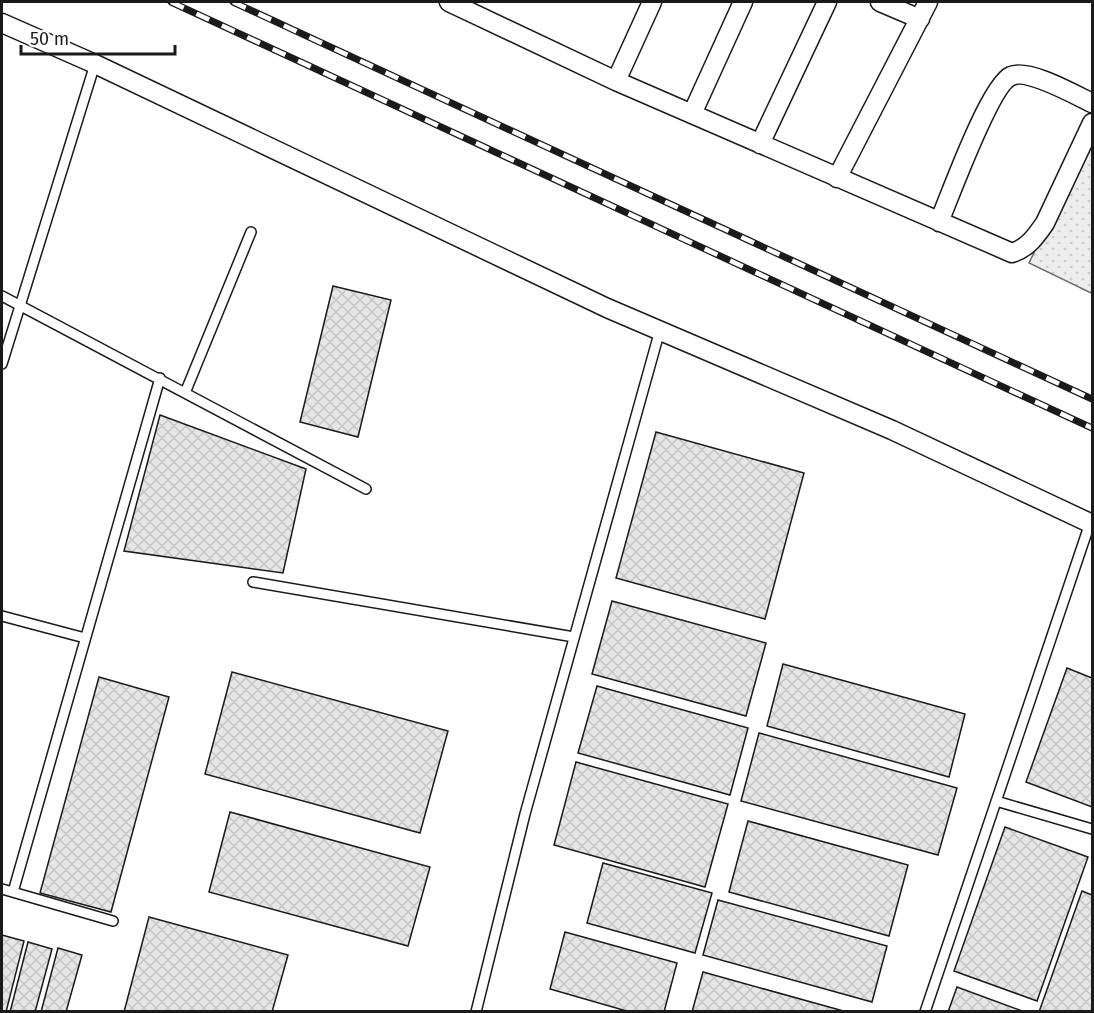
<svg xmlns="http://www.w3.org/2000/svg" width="1094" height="1013" font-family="'Fira Sans',sans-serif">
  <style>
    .park { fill: url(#park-dots); stroke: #6a6a6a; stroke-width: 1.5 }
    .building { fill: url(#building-cross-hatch); stroke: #1a1a1a; stroke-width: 1.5 }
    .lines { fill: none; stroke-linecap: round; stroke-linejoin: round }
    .lane-casing { stroke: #1a1a1a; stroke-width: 12 }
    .street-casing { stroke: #1a1a1a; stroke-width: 21 }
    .lane { stroke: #fff; stroke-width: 9 }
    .street { stroke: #fff; stroke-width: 18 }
    .rail-casing { stroke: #1a1a1a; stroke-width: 7 }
    .rail { stroke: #fff; stroke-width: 4.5; stroke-dasharray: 14; stroke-linecap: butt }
  </style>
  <defs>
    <pattern id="park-dots" width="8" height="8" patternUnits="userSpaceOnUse" patternTransform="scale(1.5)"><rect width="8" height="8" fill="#ededed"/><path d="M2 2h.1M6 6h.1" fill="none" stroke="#cbcbcb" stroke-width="1.8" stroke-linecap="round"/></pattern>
    <pattern id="building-cross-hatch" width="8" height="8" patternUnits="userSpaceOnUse" patternTransform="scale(1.5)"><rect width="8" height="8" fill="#e6e6e6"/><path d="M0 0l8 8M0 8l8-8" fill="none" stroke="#c5c5c5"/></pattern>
  </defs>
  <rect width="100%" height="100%" fill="#fff"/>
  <path class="park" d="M1092 132V289L1091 293 1029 263Z"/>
  <path class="building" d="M333 286 391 300 358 437 300 422Z
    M160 415 306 469 283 573 124 551Z
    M656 432 804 473 765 619 616 578Z
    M612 601 766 643 746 716 592 674Z
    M783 664 965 714 949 777 767 726Z
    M1067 668 1092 678V807L1026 782Z
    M232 672 448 731 420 833 205 774Z
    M99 677 169 697 111 912 40 893Z
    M597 686 748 728 730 795 578 753Z
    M759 733 957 788 938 855 741 801Z
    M576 762 728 804 705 887 554 845Z
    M230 812 430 867 408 946 209 892Z
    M748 821 908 865 889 936 729 892Z
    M1005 827 1088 857 1037 1001 954 971Z
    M603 863 712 893 695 953 587 923Z
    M1082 891 1092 895V1012H1039Z
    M718 900 887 946 872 1002 703 955Z
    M149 917 288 955 272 1012H124Z
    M565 932 677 963 664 1012H630L550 989Z
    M2 935 24 941 6 1012H2Z
    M28 942 52 949 35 1012H10Z
    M58 948 82 955 66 1012H41Z
    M703 972 847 1012H692Z
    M957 987 1025 1012H948Z"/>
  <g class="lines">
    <defs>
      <path id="lane" d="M2 296 366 489
        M2 364 95 64
        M185 393 251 232
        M253 582 574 637
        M2 616 85 638
        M996 801 1092 829
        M2 889 113 921
        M13 892 160 378
        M476 1012 525 814 660 330
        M925 1012 1090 523"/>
      <path id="street" d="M449 2 616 81 1012 253C1028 248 1036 236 1045 223L1092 123
        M880 2 920 19
        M2 23 95 64 607 308 892 430 1092 524
        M616 81 652 2
        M692 114 743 2
        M760 144 827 2
        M837 178 928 2
        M939 222C950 196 990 85 1011 76 1028 68 1075 95 1092 103"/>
    </defs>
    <use href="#lane" class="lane-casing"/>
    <use href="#street" class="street-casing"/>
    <use href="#lane" class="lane"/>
    <use href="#street" class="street"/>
    <defs>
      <path id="rail" d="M171 2 1092 428
        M233 2 1092 399"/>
    </defs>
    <use href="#rail" class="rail-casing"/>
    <use href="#rail" class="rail"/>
  </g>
  <rect width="1094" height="1013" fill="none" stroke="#1a1a1a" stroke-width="6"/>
  <path d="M21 45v9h154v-9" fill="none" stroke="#1a1a1a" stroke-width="3"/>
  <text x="30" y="45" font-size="18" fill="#1a1a1a" stroke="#ffffff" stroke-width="4.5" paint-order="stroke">50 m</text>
</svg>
